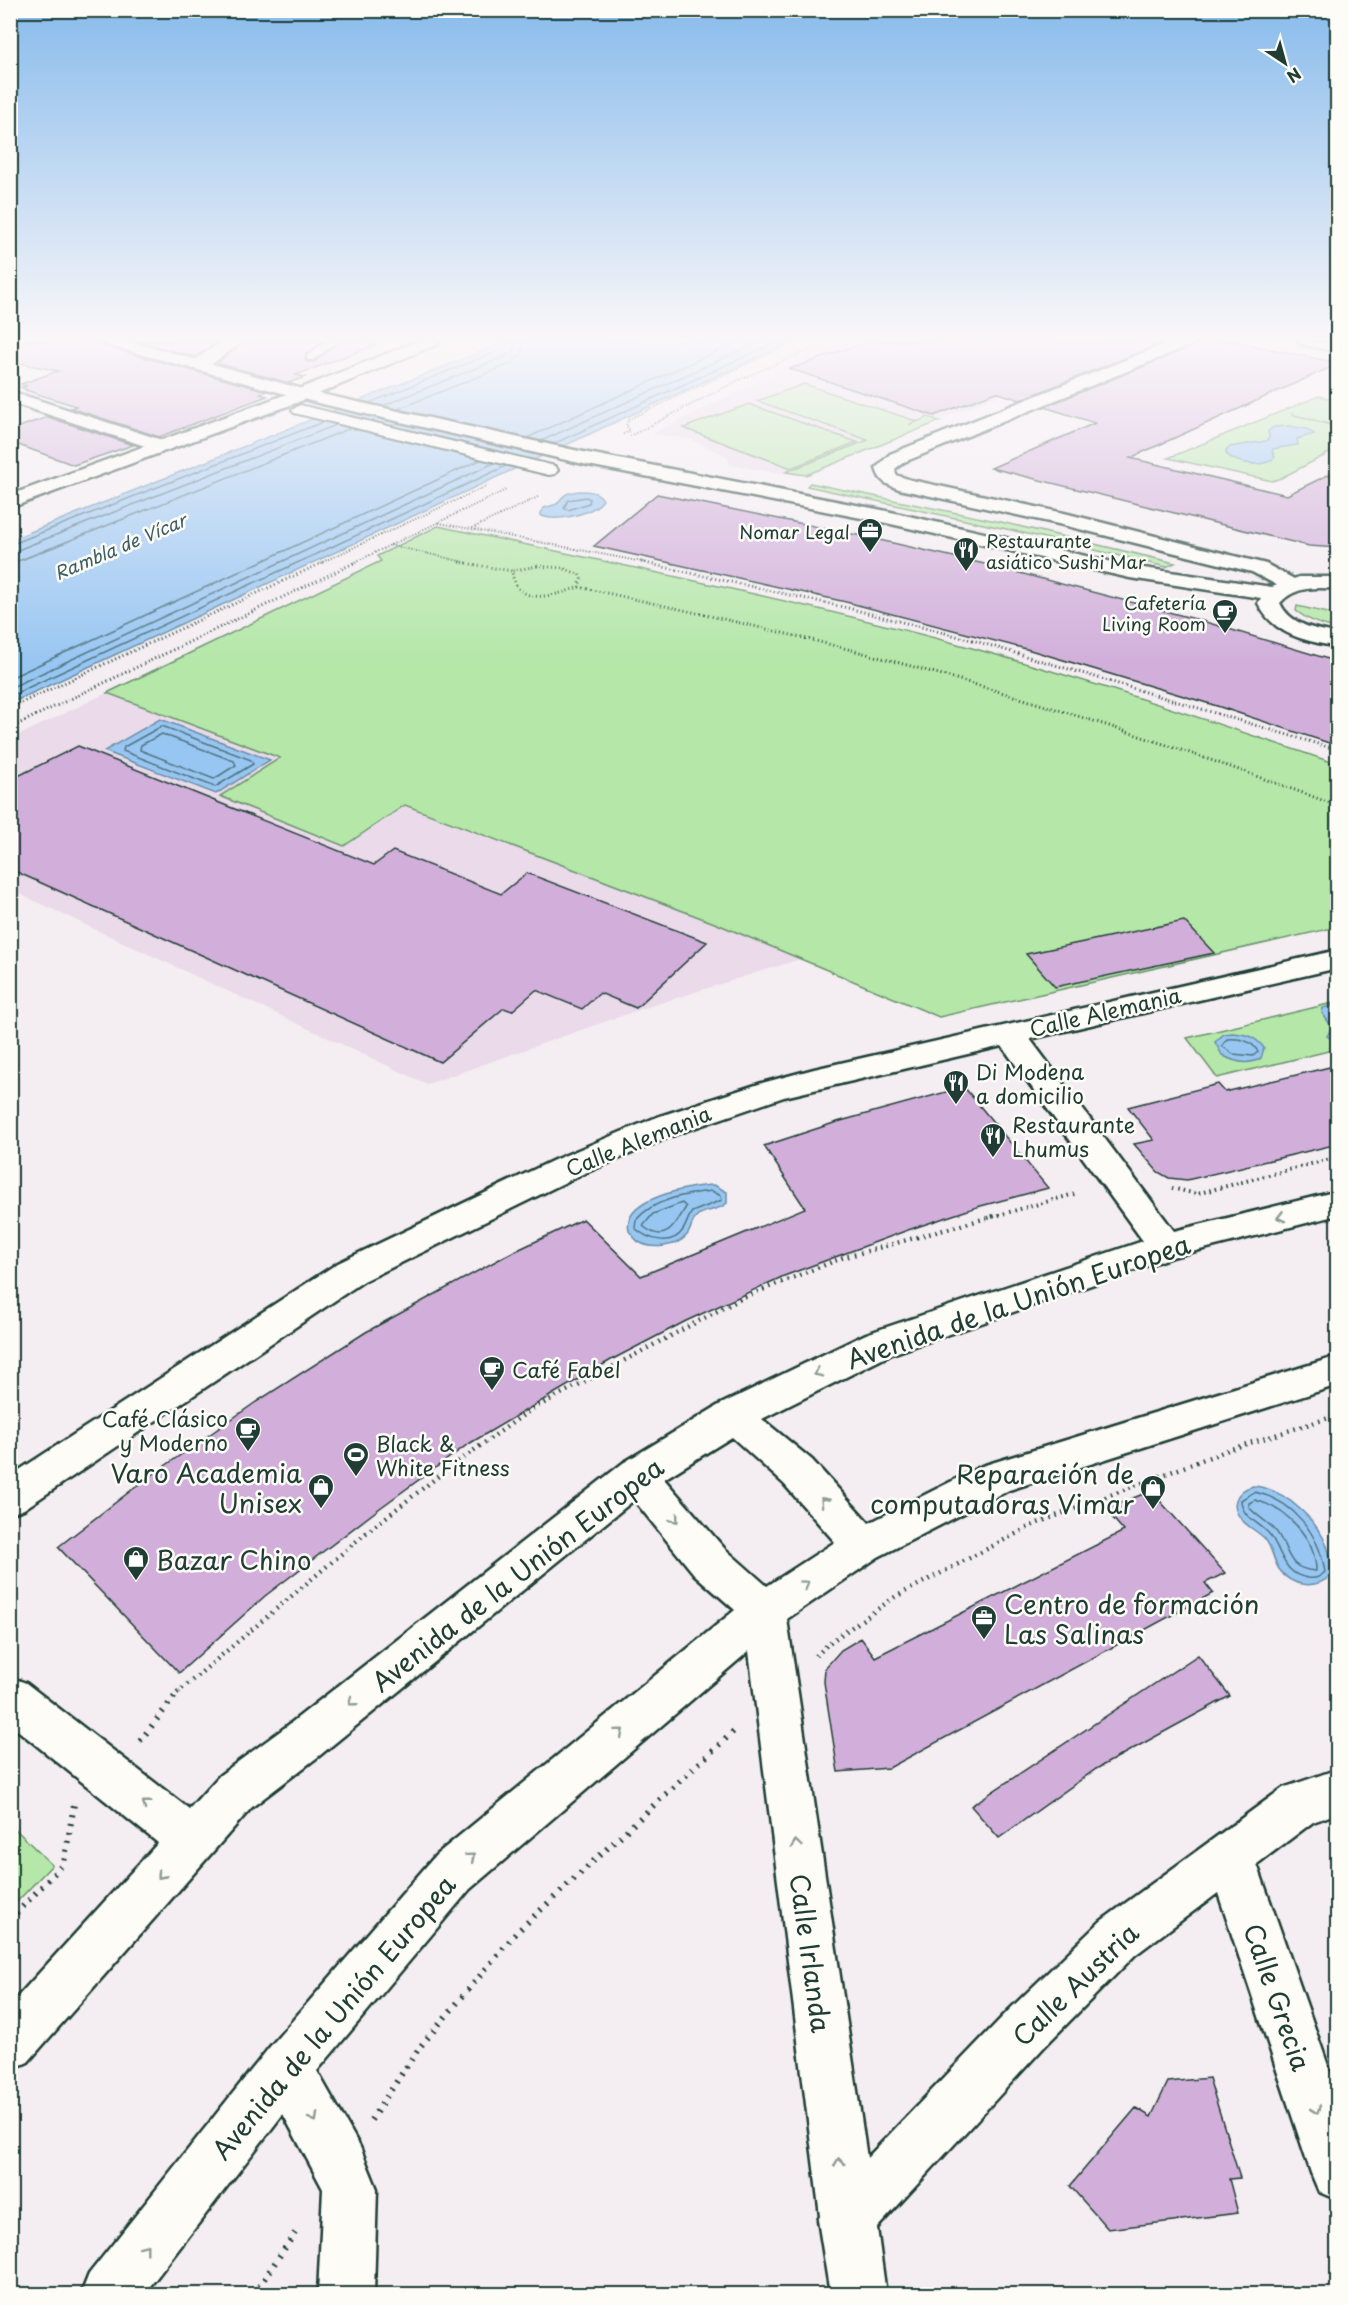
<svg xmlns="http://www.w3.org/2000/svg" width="1348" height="2305" font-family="'Playpen Sans',sans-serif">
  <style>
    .built { fill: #eadaea }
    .green { fill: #b4e7a8; stroke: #6a926e; stroke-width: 1.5 }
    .water { fill: #98c6f2; stroke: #688fa6; stroke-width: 1.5 }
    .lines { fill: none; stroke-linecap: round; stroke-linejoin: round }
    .shore { stroke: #4f7480; stroke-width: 1.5 }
    .building { fill: #d1afda; stroke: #1f3d34; stroke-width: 1.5 }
    .service-casing { stroke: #1f3d34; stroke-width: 4 }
    .pedestrian-casing { stroke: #1f3d34; stroke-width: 4 }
    .minor-casing { stroke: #1f3d34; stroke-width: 5 }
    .tertiary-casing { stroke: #1f3d34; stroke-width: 5 }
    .path-far4 { stroke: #1f3d34; stroke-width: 2; stroke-dasharray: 1 2; stroke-linecap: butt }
    .path-far3 { stroke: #1f3d34; stroke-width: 3; stroke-dasharray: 1 3; stroke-linecap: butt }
    .path-far2 { stroke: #1f3d34; stroke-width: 4; stroke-dasharray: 1.5 4; stroke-linecap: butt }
    .path-far1 { stroke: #1f3d34; stroke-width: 4.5; stroke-dasharray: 1.5 5; stroke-linecap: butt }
    .path { stroke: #1f3d34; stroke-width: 6; stroke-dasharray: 2 7; stroke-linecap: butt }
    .service { fill: #fdfcf7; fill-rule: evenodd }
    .pedestrian { fill: #fdfcf7; fill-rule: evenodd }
    .minor { fill: #fdfcf7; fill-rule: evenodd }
    .tertiary { fill: #fdfcf7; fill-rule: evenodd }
    .oneway { stroke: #8e9c96 }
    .labels { text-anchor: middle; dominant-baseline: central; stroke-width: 5; stroke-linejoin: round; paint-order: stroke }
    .far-poi-label { font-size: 18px; fill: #1f3d34; stroke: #fdfcf7; text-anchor: end }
    .far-water-label { font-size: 18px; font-style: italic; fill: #3d5f64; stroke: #fdfcf7 }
    .street-label { font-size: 21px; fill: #1f3d34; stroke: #fdfcf7 }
    .poi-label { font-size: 21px; fill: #1f3d34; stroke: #fdfcf7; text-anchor: start }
    .near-street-label { font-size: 26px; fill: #1f3d34; stroke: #fdfcf7 }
    .near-poi-label { font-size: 26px; fill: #1f3d34; stroke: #fdfcf7; text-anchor: end }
  </style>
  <rect width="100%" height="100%" fill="#f4edf1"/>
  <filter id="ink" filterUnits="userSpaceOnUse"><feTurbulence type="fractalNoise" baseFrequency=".0167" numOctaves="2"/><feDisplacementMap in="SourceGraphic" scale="12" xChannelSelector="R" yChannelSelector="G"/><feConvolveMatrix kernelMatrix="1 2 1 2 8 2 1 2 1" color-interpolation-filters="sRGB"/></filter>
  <g filter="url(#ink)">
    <path class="built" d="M839 341H1134L800 476 730 465 727 456 689 439 652 434Z
      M107 693 717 924 800 959 641 1009 427 1084 11 890V739Z"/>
    <path class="green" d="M804 384 916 421 909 425 928 417 940 421 806 475 786 472 868 440 757 401Z
      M1319 396 1337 400V426L1291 414 1337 427V449L1281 478 1272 481 1168 458Z
      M749 404 857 442 791 468 683 428Z
      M810 483 1001 522 1175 563 1166 567 1011 530 807 486Z
      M438 526C616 564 796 600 972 648 1095 682 1216 723 1337 764V927L939 1017 717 924 405 805 344 846 220 796 280 758 107 693 381 561 377 556Z
      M1297 606 1337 615V628C1321 625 1309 621 1296 611Z
      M1337 1002V1049L1217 1078 1187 1038Z
      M11 1825 52 1865 11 1908H10Z"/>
    <path class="water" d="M508 341H794L624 418 11 703 10 540Z
      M1289 426 1307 429 1314 434 1297 439 1298 445 1273 449 1272 451 1275 457C1263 469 1237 464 1226 454V450L1229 447 1266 441 1269 438 1268 431 1274 427Z
      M579 491C588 491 599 491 603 500 593 514 556 523 540 515L544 508 557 504C564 494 566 493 579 491Z
      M160 719 270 760 216 794 104 751Z
      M1337 1004H1338L1337 1043 1327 1036 1332 1027 1322 1013 1323 1008Z
      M1232 1033C1246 1034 1255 1036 1264 1048L1261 1058C1248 1066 1234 1062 1222 1055L1215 1042 1224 1034Z
      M714 1185 727 1192V1203C719 1211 707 1209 698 1215 691 1220 692 1229 687 1235 677 1247 652 1250 639 1242 635 1240 632 1234 629 1231 621 1198 691 1186 714 1185Z
      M1253 1486C1285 1488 1323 1524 1330 1556 1331 1562 1331 1569 1331 1575 1316 1590 1291 1587 1279 1569 1273 1560 1272 1547 1265 1539 1259 1532 1249 1528 1243 1521 1229 1507 1235 1491 1253 1486Z"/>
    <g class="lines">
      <path class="shore" d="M369 403 503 349 508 341
        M382 406 506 356 513 350 515 341
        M398 409 512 363 522 353 524 341
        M527 438 739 341
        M541 441 761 341
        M553 444 779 341
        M586 497 590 499 589 503 568 510 564 508 568 500Z
        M10 545 323 422
        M10 553 336 425
        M10 562 21 560 351 428
        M10 678 480 460
        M10 688 494 463
        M10 696 506 466
        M162 726 251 760 253 764 215 787 123 751 124 747Z
        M162 734 234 761 236 765 214 779 140 750 141 745Z
        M1227 1039C1240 1038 1252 1040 1258 1052L1253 1056 1233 1054 1222 1046Z
        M712 1191 721 1196 722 1200 692 1212C688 1217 687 1224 683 1230 672 1247 648 1240 635 1228L636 1220C654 1199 686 1194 712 1191Z
        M682 1203 686 1207C676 1224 666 1246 643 1226L653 1214Z
        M1254 1492C1293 1500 1319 1533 1325 1572 1320 1577 1316 1579 1308 1578 1282 1574 1283 1552 1270 1535 1259 1521 1242 1519 1241 1500Z
        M1255 1500C1286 1508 1316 1538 1316 1571 1284 1569 1291 1549 1275 1530 1267 1521 1256 1516 1249 1507V1503Z"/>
    </g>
    <path class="building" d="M10 341H100L103 346 267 391 260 394 267 396 159 437 71 408 76 406 25 390H27L21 387 27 386 21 384 58 371 10 361Z
      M138 341H220L195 357Z
      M245 341H323L306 354 305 360 307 362H314L340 341H375V345L296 375 305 377 289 383 217 363Z
      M869 341H1167L1020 400 996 392 934 416 790 369Z
      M1197 341H1232L1338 363V364L1130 458 1287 495 1338 470V548L1309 546 991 468 1095 423 1044 407 1194 346Z
      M48 417 133 445 74 465 10 442V430Z
      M657 494 862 536 989 565 1199 620 1338 662V746L1217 706 1030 650 846 602 594 546Z
      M78 746 374 865 393 851 501 894 527 873 707 942 636 1008 600 993 582 1009 536 990 512 1011 504 1008 440 1062 10 869V780Z
      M1184 921 1214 953 1055 987 1026 954Z
      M1338 1065V1144L1187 1180 1169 1178 1158 1172 1134 1144 1154 1140 1128 1107 1218 1084 1225 1092Z
      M964 1087 1048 1188 977 1207 908 1230 784 1276 686 1321 611 1360 467 1445 380 1508 265 1596 179 1673 58 1547 142 1482 256 1402 366 1332 507 1255 583 1219 641 1276 805 1208 764 1146 837 1122Z
      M1151 1491 1225 1573 1205 1583 1213 1593 889 1768 838 1772 824 1682 825 1668 841 1650 861 1638 875 1657 1124 1531 1105 1509Z
      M1198 1655 1230 1696 1096 1769 999 1838 971 1806Z
      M1209 2078 1240 2178 1229 2179 1238 2213 1108 2229 1070 2186 1136 2108 1151 2117 1168 2082Z"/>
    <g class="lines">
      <defs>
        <path id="service" d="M327 341H338L313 360H307V356Z"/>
        <path id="pedestrian" d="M300 405 555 466 558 470 555 474 549 475 294 413 292 410Z"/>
        <path id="minor" d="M224 341H243L205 369H193L191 365 193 361Z
          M418 341H440L438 344 296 403 10 508V495L145 446 10 402V391L162 440 284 395Z
          M1173 341H1195L1193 344 904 462 895 469 896 475 911 480 1064 513 1266 564 1298 581 1302 585 1298 589 1291 591 1284 589 1252 572 1063 525 899 489C886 484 880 482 876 468L890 454Z
          M1299 341 1338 342V352L1301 344Z
          M1338 950V968L1030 1039 1174 1231 1338 1191V1215L1172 1257 892 1354 762 1419 812 1460 869 1523 982 1466 1338 1356V1385L1009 1490 878 1557 787 1619 867 2158 1009 2010 1101 1921 1283 1788 1338 1769V1813L1313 1822 1257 1864 1338 2094V2200L1319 2192 1311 2173 1218 1893 1135 1955 1045 2046 877 2228 886 2294H830L818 2220 820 2216 749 1651 470 1889 317 2071 360 2147 377 2189 374 2294H318L323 2189 283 2114 144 2294H81L89 2274 268 2049 436 1855 735 1610 694 1574 634 1500 319 1756 252 1807 28 2062 10 2070V2005L158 1843 10 1724V1677L26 1683 189 1809 220 1775 287 1726 623 1463 719 1405 866 1334 1143 1241 1002 1046 784 1097 679 1133 578 1176 364 1281 24 1509 10 1514V1476L338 1263 554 1160 657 1117 762 1083 814 1069ZM732 1437 784 1484 835 1542 767 1586 724 1548 664 1479Z"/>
        <path id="tertiary" d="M102 341H129L321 394 588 453 882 510 1130 566 1272 587 1299 577H1338V589C1317 587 1295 586 1280 603 1290 625 1316 630 1338 633V647C1305 641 1273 635 1258 603L1261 598 1130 578 882 522 588 465 318 403 104 344Z"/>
      </defs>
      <use href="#service" class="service-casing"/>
      <use href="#pedestrian" class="pedestrian-casing"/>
      <use href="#minor" class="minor-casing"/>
      <use href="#tertiary" class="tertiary-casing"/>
      <path class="path-far4" d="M623 434 630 431 626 425 629 419 796 341
        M630 436 741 379 830 341
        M538 497 471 529 648 563
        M439 523 471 529
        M390 545 468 563
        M320 563 489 485
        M353 563 506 490"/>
      <path class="path-far3" d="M459 562 512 571
        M641 562 848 608 972 640 1338 750
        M537 566 562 568 579 574 581 579 579 587C554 596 516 608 512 571Z
        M579 587C675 608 771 629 867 654 1026 697 1183 748 1338 806
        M10 708 324 562
        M10 728 356 562"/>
      <path class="path-far2" d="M1172 1188 1196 1194 1338 1157
        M988 1218 1078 1193"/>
      <path class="path-far1" d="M816 1656 829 1643 895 1597 1035 1524 1228 1450 1338 1415
        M177 1693 372 1528 449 1468 529 1411 742 1298 842 1258 994 1216"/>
      <path class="path" d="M140 1741 179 1691
        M10 1920 64 1863 74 1805
        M371 2120 419 2048 517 1932 735 1730
        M254 2294 295 2233"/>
      <use href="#service" class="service"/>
      <use href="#pedestrian" class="pedestrian"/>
      <use href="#minor" class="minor"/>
      <use href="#tertiary" class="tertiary"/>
    </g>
    <defs><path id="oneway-chevron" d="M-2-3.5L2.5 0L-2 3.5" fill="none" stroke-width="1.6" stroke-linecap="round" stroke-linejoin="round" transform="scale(1.5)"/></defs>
    <g class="oneway">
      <use href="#oneway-chevron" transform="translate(1281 1217) rotate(166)"/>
      <use href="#oneway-chevron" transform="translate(818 1373) rotate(154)"/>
      <use href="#oneway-chevron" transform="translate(824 1501) rotate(-132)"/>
      <use href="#oneway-chevron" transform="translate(675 1519) rotate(50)"/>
      <use href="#oneway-chevron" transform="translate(805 1584) rotate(-34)"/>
      <use href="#oneway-chevron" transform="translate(352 1702) rotate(141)"/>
      <use href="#oneway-chevron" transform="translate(620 1732) rotate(-40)"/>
      <use href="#oneway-chevron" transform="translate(146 1804) rotate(-142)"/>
      <use href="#oneway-chevron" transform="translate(796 1844) rotate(-98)"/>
      <use href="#oneway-chevron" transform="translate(471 1857) rotate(-40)"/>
      <use href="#oneway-chevron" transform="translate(161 1875) rotate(132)"/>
      <use href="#oneway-chevron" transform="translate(1316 2110) rotate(71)"/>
      <use href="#oneway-chevron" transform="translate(314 2118) rotate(61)"/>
      <use href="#oneway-chevron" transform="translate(839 2162) rotate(-98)"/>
      <use href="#oneway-chevron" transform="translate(145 2248) rotate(-52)"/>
    </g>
  </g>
  <linearGradient id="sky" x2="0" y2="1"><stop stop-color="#88bbec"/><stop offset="0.51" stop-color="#faf7f9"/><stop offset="1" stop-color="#faf7f9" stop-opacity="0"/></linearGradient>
  <rect width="1348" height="664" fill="url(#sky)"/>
  <defs>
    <symbol id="office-pin" viewBox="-11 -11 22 30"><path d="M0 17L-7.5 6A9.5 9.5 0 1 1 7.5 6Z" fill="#1f3d34" stroke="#fdfcf7"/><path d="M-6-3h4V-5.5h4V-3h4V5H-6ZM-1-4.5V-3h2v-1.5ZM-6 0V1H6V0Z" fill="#fff"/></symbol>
    <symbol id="restaurant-pin" viewBox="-11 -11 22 30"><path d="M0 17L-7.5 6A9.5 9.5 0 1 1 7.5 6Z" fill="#1f3d34" stroke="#fdfcf7"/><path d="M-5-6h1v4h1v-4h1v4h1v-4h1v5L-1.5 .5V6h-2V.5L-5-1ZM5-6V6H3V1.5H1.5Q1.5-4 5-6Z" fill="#fff"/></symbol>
    <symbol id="cafe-pin" viewBox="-11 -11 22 30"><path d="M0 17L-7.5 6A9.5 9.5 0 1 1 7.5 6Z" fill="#1f3d34" stroke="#fdfcf7"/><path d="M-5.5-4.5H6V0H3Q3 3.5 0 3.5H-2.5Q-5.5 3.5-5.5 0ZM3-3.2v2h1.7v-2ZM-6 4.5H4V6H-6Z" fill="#fff"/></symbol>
    <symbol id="stadium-pin" viewBox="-11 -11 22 30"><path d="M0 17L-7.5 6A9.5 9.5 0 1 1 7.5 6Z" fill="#1f3d34" stroke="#fdfcf7"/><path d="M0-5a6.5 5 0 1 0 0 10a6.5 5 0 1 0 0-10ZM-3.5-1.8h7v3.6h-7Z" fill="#fff"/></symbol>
    <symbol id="shop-pin" viewBox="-11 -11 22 30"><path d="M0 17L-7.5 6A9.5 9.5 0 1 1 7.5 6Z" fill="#1f3d34" stroke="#fdfcf7"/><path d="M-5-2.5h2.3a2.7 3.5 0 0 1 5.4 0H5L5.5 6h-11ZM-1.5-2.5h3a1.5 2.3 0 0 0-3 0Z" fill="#fff"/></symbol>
  </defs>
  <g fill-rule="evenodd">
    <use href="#office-pin" x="855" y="516" width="30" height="40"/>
    <use href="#restaurant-pin" x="951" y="535" width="30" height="40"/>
    <use href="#cafe-pin" x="1210" y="597" width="30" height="40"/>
    <use href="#restaurant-pin" x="941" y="1068" width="30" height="40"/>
    <use href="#restaurant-pin" x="978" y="1121" width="30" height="40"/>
    <use href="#cafe-pin" x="477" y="1354" width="30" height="40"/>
    <use href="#cafe-pin" x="233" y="1415" width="30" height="40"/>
    <use href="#stadium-pin" x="341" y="1440" width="30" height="40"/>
    <use href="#shop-pin" x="306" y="1472" width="30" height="40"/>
    <use href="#shop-pin" x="1138" y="1473" width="30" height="40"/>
    <use href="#shop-pin" x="121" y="1544" width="30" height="40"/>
    <use href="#office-pin" x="969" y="1603" width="30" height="40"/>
  </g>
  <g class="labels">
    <g class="far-poi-label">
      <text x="850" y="531">Nomar Legal</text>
      <text x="986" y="540" text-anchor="start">Restaurante<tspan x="986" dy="21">asiático Sushi Mar</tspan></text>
      <text x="1206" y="602">Cafetería<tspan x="1206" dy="21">Living Room</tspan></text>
    </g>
    <g class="far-water-label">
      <text transform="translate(120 546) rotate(-23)">Rambla de Vícar</text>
    </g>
    <g class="street-label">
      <text transform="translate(1105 1011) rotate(-13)">Calle Alemania</text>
      <text transform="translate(638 1140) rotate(-22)">Calle Alemania</text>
    </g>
    <g class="poi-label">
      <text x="976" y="1071">Di Modena<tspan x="976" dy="24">a domicilio</tspan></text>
      <text x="1012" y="1124">Restaurante<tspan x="1012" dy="24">Lhumus</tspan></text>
      <text x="512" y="1369">Café Fabel</text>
      <text x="228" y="1418" text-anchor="end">Café Clásico<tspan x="228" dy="24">y Moderno</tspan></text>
      <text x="376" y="1443">Black &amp;<tspan x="376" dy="24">White Fitness</tspan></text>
    </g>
    <g class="near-street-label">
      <text transform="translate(1018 1301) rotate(-19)">Avenida de la Unión Europea</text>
      <text transform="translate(517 1574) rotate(-38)">Avenida de la Unión Europea</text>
      <text transform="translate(811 1953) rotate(82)">Calle Irlanda</text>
      <text transform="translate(1075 1984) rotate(-44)">Calle Austria</text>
      <text transform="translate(1278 1997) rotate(71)">Calle Grecia</text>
      <text transform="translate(333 2017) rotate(-50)">Avenida de la Unión Europea</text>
    </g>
    <g class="near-poi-label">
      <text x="302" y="1472">Varo Academia<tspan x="302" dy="30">Unisex</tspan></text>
      <text x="1134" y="1473">Reparación de<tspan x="1134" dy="30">computadoras Vimar</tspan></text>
      <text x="156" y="1559" text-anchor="start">Bazar Chino</text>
      <text x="1004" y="1603" text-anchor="start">Centro de formación<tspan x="1004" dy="30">Las Salinas</tspan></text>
    </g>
  </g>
  <rect width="1348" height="2305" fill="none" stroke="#fdfcf7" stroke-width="36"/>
  <rect x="18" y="18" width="1312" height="2269" fill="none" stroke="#1f3d34" stroke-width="2" filter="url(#ink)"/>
  <g transform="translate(1285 63) rotate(144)" stroke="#fdfcf7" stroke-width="4.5" paint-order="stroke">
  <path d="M0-4.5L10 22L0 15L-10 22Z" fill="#1f3d34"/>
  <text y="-9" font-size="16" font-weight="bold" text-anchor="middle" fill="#1f3d34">N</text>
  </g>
</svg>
